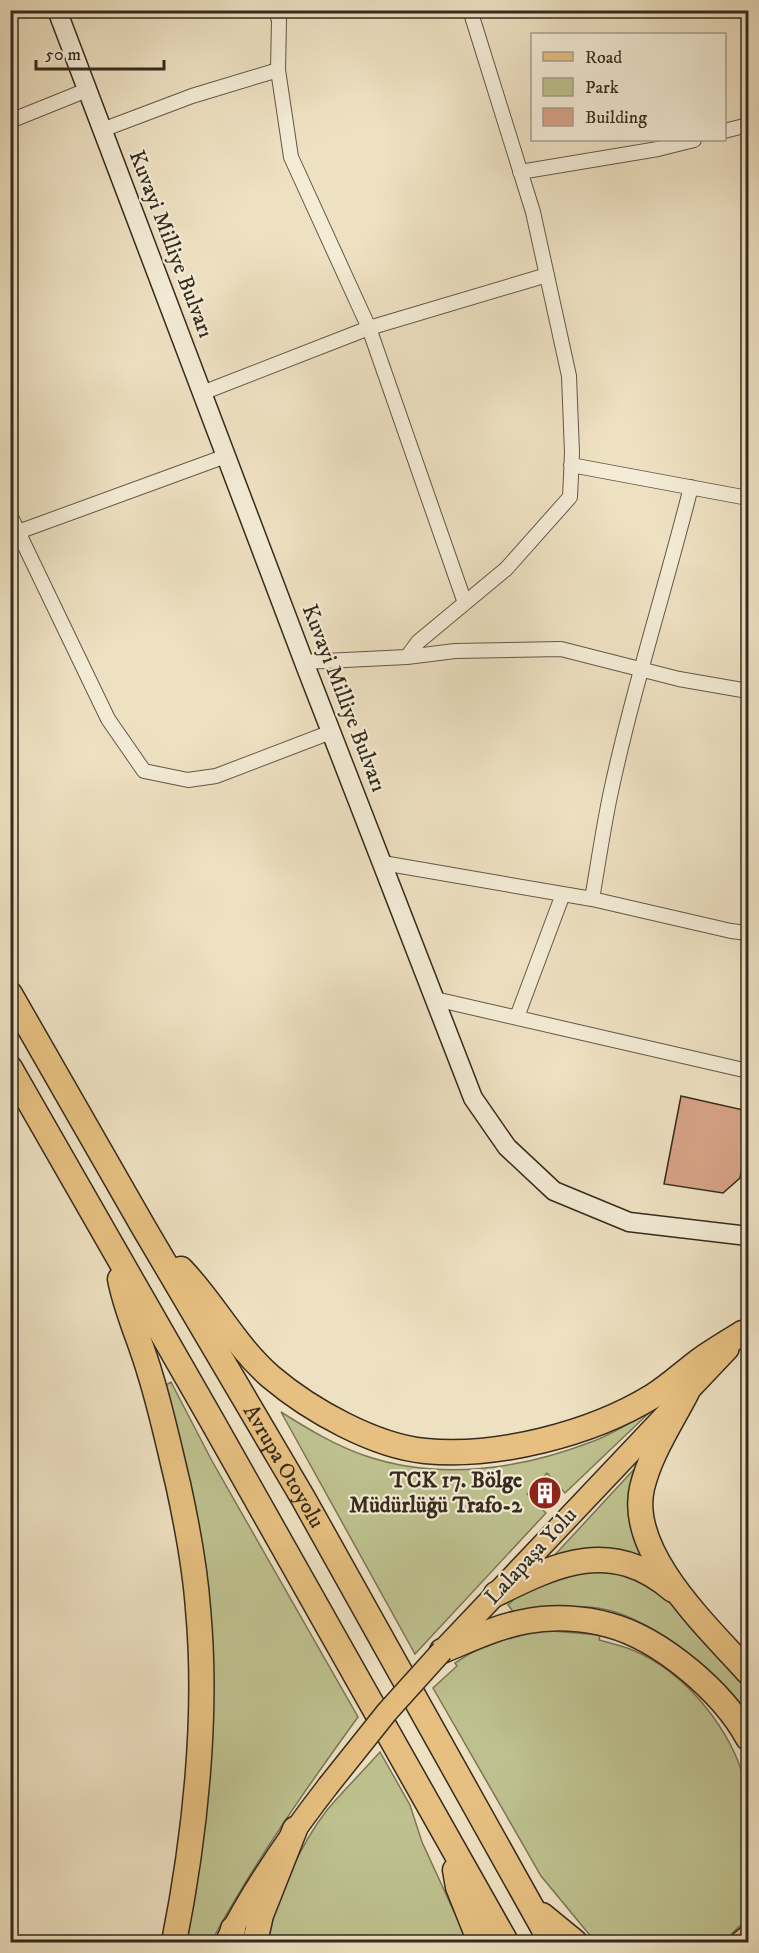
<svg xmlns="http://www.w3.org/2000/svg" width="759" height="1953" font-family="'IM FELL DW Pica',serif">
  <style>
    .green { fill: #bec18f; stroke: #7a7656; stroke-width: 1.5 }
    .building { fill: #d7a387; stroke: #352b1e; stroke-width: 1.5 }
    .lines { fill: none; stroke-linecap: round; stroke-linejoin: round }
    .street-casing { stroke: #635847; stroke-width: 16 }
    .secondary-casing { stroke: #352b1e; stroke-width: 21 }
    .primary-casing { stroke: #352b1e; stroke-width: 24 }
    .highway-casing { stroke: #352b1e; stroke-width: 27 }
    .street { stroke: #f4ecd7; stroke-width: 14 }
    .secondary { stroke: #f4ecd7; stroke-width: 18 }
    .primary { stroke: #e7c081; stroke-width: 21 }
    .highway { stroke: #e7c081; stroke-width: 24 }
    .primary-bridge-casing { stroke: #352b1e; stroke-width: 24; stroke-linecap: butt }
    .primary-bridge { stroke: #e7c081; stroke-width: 21 }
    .labels { text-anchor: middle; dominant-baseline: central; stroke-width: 4.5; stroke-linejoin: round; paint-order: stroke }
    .street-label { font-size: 22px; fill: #352b1e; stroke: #f4ecd7 }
    .poi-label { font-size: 22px; font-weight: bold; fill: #352b1e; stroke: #f4ecd7; text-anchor: end }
  </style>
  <rect width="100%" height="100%" fill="#eee1c2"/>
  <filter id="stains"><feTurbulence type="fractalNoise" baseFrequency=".00333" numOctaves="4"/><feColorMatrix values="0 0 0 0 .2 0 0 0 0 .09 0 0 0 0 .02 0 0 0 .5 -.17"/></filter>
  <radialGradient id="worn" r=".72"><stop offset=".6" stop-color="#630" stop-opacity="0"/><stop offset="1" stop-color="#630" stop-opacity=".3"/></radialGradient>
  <path class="green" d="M171 1382 212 1461 358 1717C305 1790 254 1863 211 1942H183L213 1681 207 1578 187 1476 164 1386Z
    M652 1410 565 1493 547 1473 527 1494 546 1513 415 1654 281 1412C308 1429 336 1446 366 1456 440 1481 521 1469 591 1442 613 1434 633 1421 652 1410Z
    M638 1465 649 1564 551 1559Z
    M585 1570C599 1571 613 1571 627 1574 662 1582 723 1657 748 1686V1718C734 1702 721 1684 706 1669 681 1644 633 1613 598 1608 570 1604 542 1610 515 1614L508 1605 522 1592Z
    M540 1630 600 1635 599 1640C609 1643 620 1645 630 1649 688 1672 737 1735 748 1796 750 1808 748 1821 748 1833 748 1860 748 1887 748 1915L746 1920 723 1942H598L588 1933 541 1876 433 1688 457 1666 455 1663C486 1643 503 1635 540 1630Z
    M380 1752 410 1805 422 1842 468 1942H266C277 1898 299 1846 327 1810 344 1790 363 1771 380 1752Z"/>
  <path class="building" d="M681 1096 748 1111V1136L740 1178 723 1193 664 1184Z
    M546 1479 559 1492 545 1507 531 1493Z"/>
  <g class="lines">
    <defs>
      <path id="street" d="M275 10 279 20 278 70 291 157 369 328 465 603
        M10 121 87 90
        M102 130 192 96 278 70
        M724 131 748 125
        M520 172 658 149 694 140
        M202 393 369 328 547 275
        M571 465 748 498
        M10 515 108 719 144 771 188 780 216 776 331 732
        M18 532 226 456
        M407 657 455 651 561 649 679 679 748 691
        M304 662 407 657 418 642 506 569 570 497 572 453 569 376 533 212 470 10
        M383 863 592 899 731 931 748 933
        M592 899C598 864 603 830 610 796 632 692 665 590 691 487
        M435 999 748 1071
        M517 1017 563 894"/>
      <path id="secondary" d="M57 10 307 670 473 1098 507 1147 554 1191 629 1222 748 1236"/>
      <path id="primary" d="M442 1651 728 1349
        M226 1942C254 1887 290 1835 328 1786"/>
      <g id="highway">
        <path id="s1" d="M10 994 144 1228 303 1498 551 1942"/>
        <path d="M10 1068 211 1419 506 1942"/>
        <path d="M181 1269C214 1303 235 1346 271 1377 310 1410 374 1446 425 1451 497 1458 591 1434 653 1396 669 1386 684 1372 700 1360 713 1351 728 1342 742 1333"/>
        <path d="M120 1279C126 1311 141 1342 150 1374 161 1409 169 1447 178 1484 187 1525 195 1567 198 1609 208 1716 195 1837 174 1942"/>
        <path d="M687 1392C671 1423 650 1454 642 1488 627 1553 709 1628 748 1672"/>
        <path d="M496 1594C558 1563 612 1538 673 1590"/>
        <path d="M442 1651C469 1640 498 1626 528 1621 553 1616 584 1618 609 1625 661 1639 723 1692 748 1738"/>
        <path d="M455 1870 458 1887 480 1942"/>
        <path d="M542 1915 575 1942"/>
        <path d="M230 1942 233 1929"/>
        <path d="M255 1942 261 1915 295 1829"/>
        <path d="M743 1942 748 1938"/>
      </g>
    </defs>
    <use href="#street" class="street-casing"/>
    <use href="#secondary" class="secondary-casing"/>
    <use href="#primary" class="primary-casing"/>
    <use href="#highway" class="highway-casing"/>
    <use href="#street" class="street"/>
    <use href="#secondary" class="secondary"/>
    <use href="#primary" class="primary"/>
    <use href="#highway" class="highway"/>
    <defs>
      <path id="primary-bridge" d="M328 1786 387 1712 442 1651"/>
    </defs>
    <use href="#primary-bridge" class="primary-bridge-casing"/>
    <use href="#primary-bridge" class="primary-bridge"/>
  </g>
  <defs>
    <symbol id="building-disc" viewBox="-11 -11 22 22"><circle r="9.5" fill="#8f2418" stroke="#f4ecd7"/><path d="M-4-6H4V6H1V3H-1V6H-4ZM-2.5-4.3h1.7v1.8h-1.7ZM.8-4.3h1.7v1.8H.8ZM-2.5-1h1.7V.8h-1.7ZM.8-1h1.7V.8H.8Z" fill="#fff"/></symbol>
  </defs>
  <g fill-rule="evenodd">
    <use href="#building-disc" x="526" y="1474" width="38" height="38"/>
  </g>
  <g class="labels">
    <g class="street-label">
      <text transform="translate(171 244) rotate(69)">Kuvayi Milliye Bulvarı</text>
      <text transform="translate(344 698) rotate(69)">Kuvayi Milliye Bulvarı</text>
      <text stroke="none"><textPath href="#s1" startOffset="546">Avrupa Otoyolu</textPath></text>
      <text transform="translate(531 1556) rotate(-47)">Lalapaşa Yolu</text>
    </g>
    <g class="poi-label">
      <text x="522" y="1480">TCK 17. Bölge<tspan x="522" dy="25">Müdürlüğü Trafo-2</tspan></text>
    </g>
  </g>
  <rect width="759" height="1953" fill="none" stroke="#eee1c2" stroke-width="36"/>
  <rect x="12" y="12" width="735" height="1929" fill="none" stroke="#352b1e" stroke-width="3"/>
  <rect x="18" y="18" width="723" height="1917" fill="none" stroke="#352b1e" stroke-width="1.5"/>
  <rect x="531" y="33" width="195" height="108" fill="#f4ecd7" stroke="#a89f8d" stroke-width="1.5"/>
  <rect x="543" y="52" width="30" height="9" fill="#e7c081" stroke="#a89f8d" stroke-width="1.5"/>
  <text x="585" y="63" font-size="18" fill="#352b1e">Road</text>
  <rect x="543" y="78" width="30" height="18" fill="#bec18f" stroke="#a89f8d" stroke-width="1.5"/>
  <text x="585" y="93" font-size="18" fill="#352b1e">Park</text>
  <rect x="543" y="108" width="30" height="18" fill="#d7a387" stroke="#a89f8d" stroke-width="1.5"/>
  <text x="585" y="123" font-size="18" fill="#352b1e">Building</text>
  <path d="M36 60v9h128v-9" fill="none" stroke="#352b1e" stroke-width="3"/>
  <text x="45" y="60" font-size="18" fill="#352b1e" stroke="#f4ecd7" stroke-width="4.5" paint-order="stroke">50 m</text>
  <rect width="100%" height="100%" filter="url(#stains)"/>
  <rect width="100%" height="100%" fill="url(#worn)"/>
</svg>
